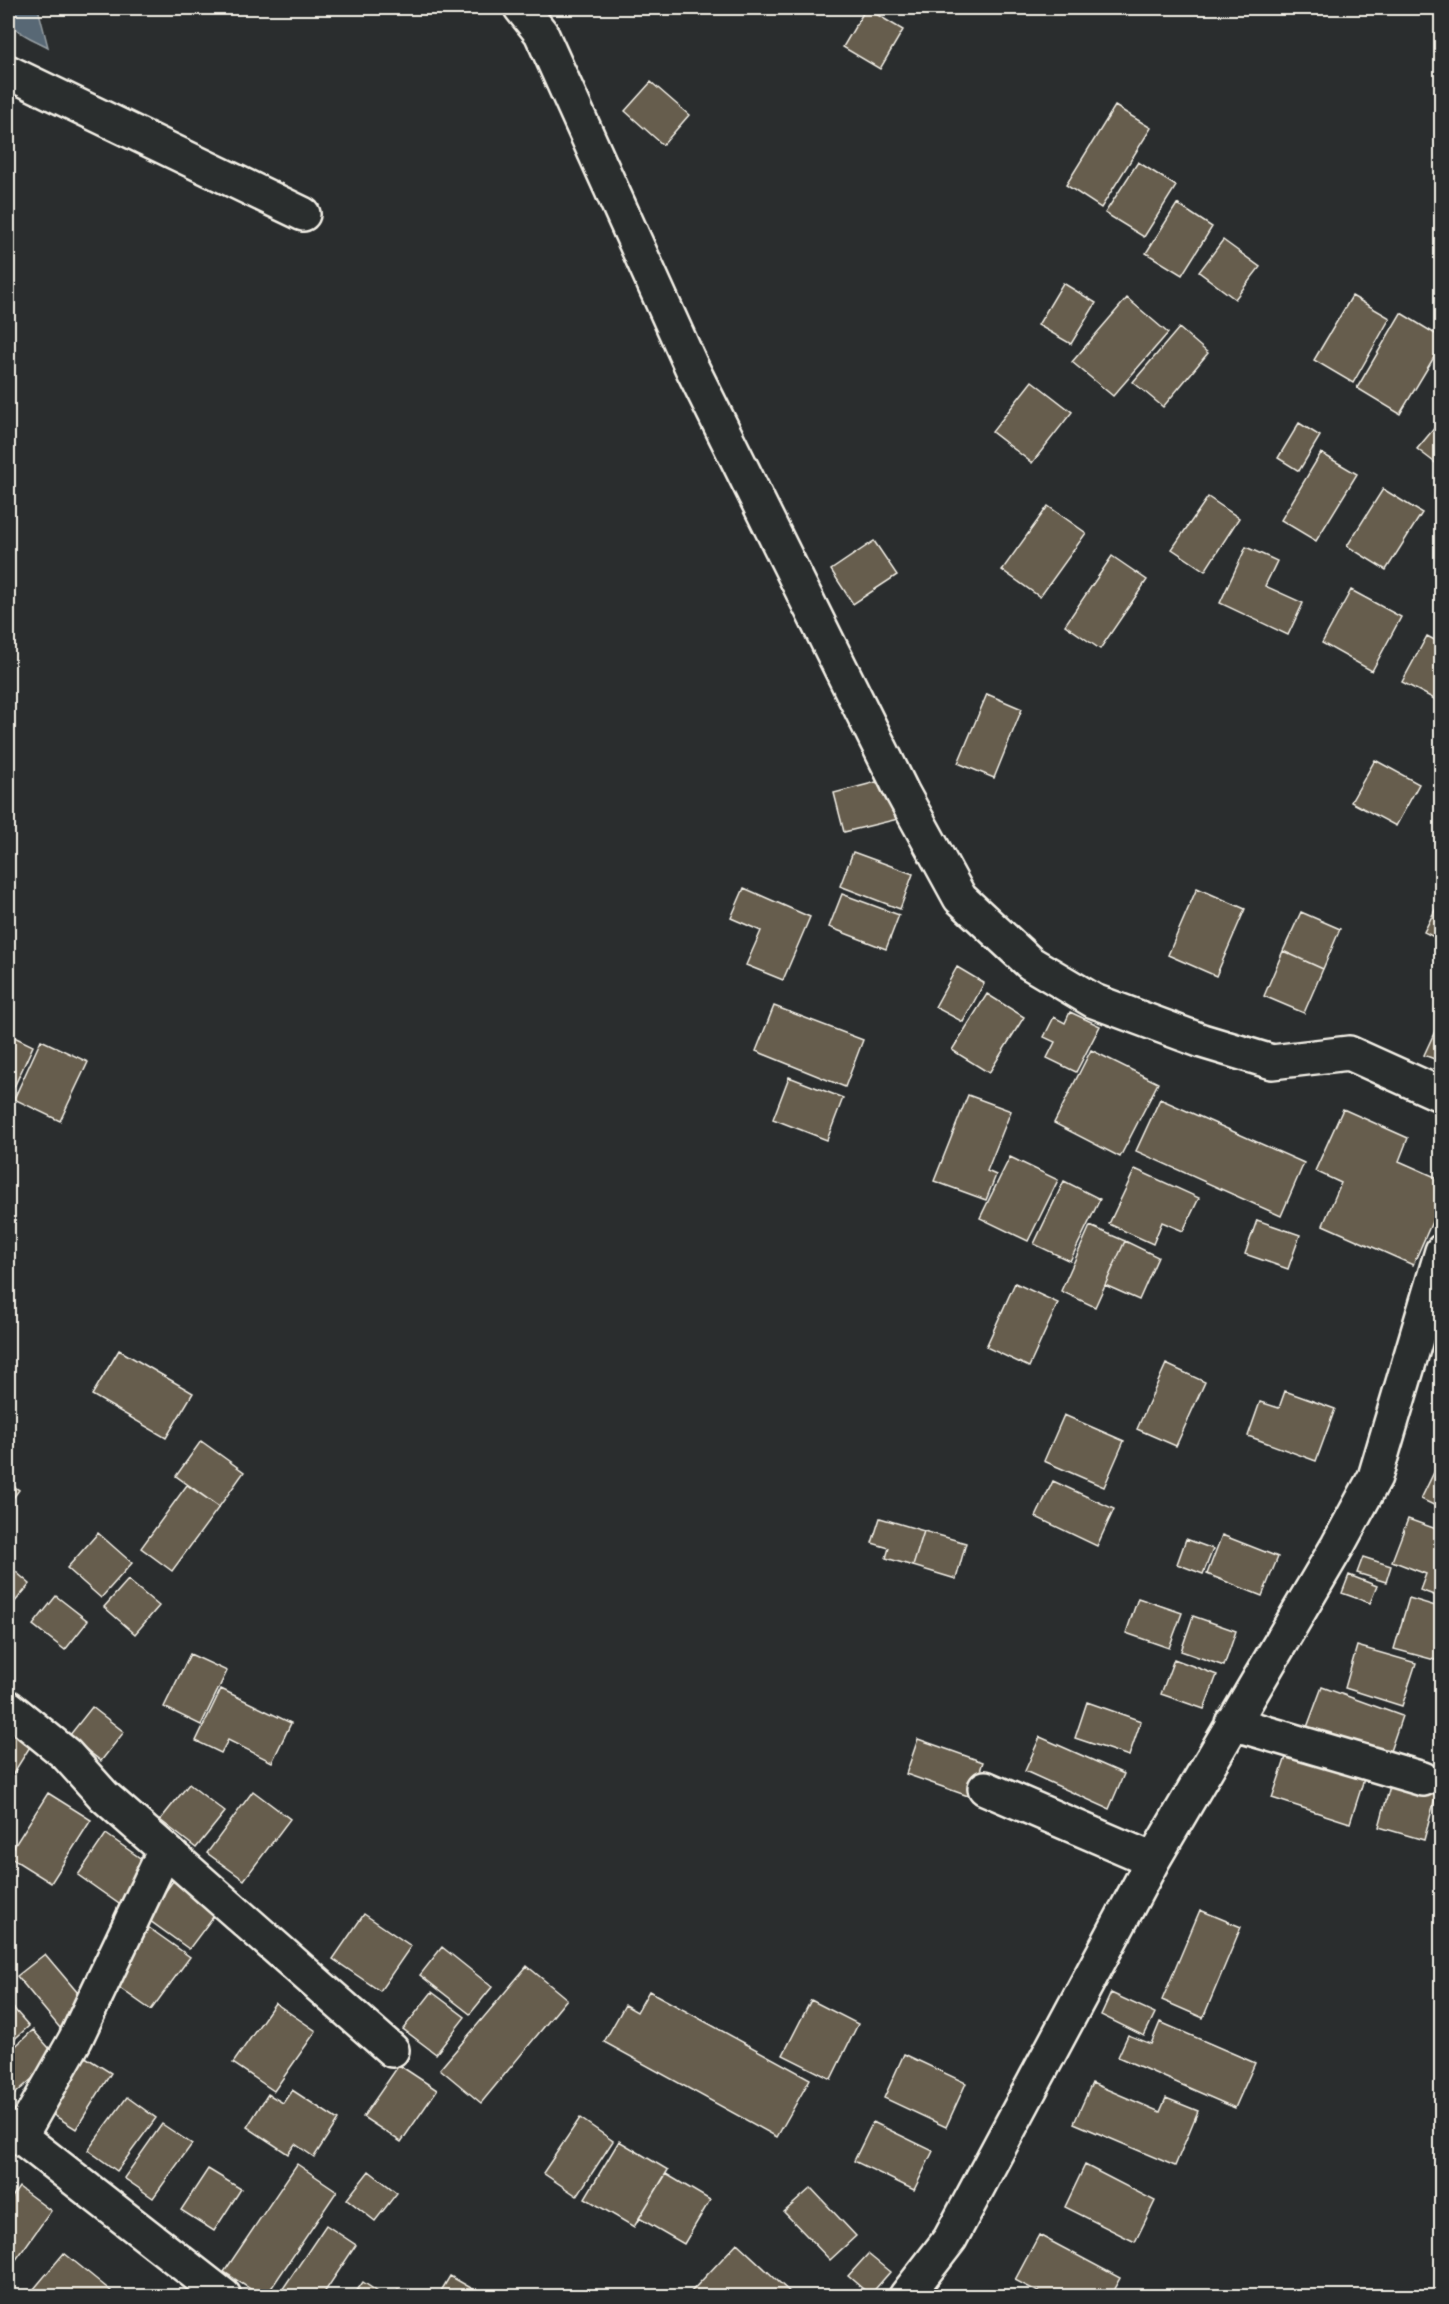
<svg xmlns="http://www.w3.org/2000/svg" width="1449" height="2304" font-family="Caveat,sans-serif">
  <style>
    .water { fill: #586774; stroke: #969ea2; stroke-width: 1.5 }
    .building { fill: #665d4e; stroke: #f4f1e8; stroke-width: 1.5 }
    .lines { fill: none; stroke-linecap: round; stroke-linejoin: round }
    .minor-casing { stroke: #f4f1e8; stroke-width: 38 }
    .minor { stroke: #2a2d2e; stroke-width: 33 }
  </style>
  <rect width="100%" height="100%" fill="#2a2d2e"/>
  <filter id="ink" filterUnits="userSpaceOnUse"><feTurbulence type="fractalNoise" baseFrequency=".0167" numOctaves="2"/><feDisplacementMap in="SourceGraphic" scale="12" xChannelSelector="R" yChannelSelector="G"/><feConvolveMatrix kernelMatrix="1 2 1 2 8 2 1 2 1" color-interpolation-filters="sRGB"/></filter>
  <g filter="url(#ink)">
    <path class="water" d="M8 8H38L48 47C28 36 8 32 8 8Z"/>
    <path class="building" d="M866 8 903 30 880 69 843 47Z
      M651 82 689 115 663 145 625 111Z
      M1115 106 1151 128 1101 208 1066 185Z
      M1138 162 1176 186 1144 237 1105 213Z
      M1177 204 1212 227 1182 275 1146 253Z
      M1223 240 1260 267 1235 299 1199 272Z
      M1063 283 1096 303 1071 344 1038 325Z
      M1352 296 1390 318 1353 383 1314 360Z
      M1127 298 1168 333 1113 396 1072 362Z
      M1401 313 1442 338V344L1400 414 1357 388Z
      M1179 328 1208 353 1163 407 1133 382Z
      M1032 381 1072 412 1032 463 992 432Z
      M1442 419V468L1417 449Z
      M1299 423 1320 436 1299 471 1278 458Z
      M1321 453 1357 474 1316 541 1281 520Z
      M1383 489 1422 513 1386 570 1347 546Z
      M1208 497 1239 518 1205 571 1172 549Z
      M1048 506 1086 533 1040 597 1002 570Z
      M874 541 897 575 853 604 831 570Z
      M1246 547 1277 561 1265 586 1303 603 1288 635 1220 603Z
      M1112 556 1147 580 1100 649 1065 625Z
      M1351 590 1401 617 1372 671 1322 643Z
      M1427 636 1442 644V703L1402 682Z
      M987 694 1022 709 994 778 958 763Z
      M1375 760 1419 784 1396 826 1351 802Z
      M888 779 898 819 844 832 834 793Z
      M853 852 913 874 900 909 840 886Z
      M744 888 810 917 783 980 746 965 761 931 731 918Z
      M1197 888 1245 909 1216 976 1168 955Z
      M842 894 899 915 886 949 829 927Z
      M1442 896V941L1424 932Z
      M1301 912 1340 929 1323 969 1283 951Z
      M1283 951 1323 969 1304 1013 1264 996Z
      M957 967 984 983 963 1022 935 1007Z
      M987 994 1024 1017 989 1073 952 1050Z
      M774 1006 863 1040 845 1087 756 1051Z
      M1070 1012 1100 1026 1076 1072 1047 1058 1055 1042 1044 1037 1054 1017 1065 1023Z
      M1442 1016V1062L1424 1055Z
      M8 1034 33 1046 8 1100Z
      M41 1040 88 1062 60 1121 14 1099Z
      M1091 1050 1158 1083 1120 1157 1054 1123Z
      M789 1077 843 1098 827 1140 773 1119Z
      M968 1095 1011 1111 987 1171 996 1175 986 1200 934 1181Z
      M1160 1099 1304 1163 1281 1216 1136 1151Z
      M1343 1109 1408 1138 1399 1161 1442 1180V1199L1413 1265 1323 1225 1341 1183 1315 1171Z
      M1010 1157 1058 1180 1028 1241 980 1218Z
      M1135 1169 1199 1198 1183 1231 1162 1222 1153 1244 1109 1224Z
      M1064 1181 1100 1199 1070 1261 1034 1244Z
      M1257 1220 1300 1235 1288 1269 1245 1254Z
      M1090 1226 1125 1241 1095 1307 1061 1291Z
      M1125 1241 1158 1257 1139 1300 1105 1285Z
      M1015 1283 1058 1303 1029 1367 986 1347Z
      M119 1350 193 1393 166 1438 92 1395Z
      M1166 1364 1205 1382 1176 1446 1137 1429Z
      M1285 1391 1335 1409 1316 1461 1248 1436 1260 1402 1279 1408Z
      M1064 1415 1124 1441 1104 1487 1044 1461Z
      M201 1441 244 1472 219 1507 176 1476Z
      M1441 1458H1442V1509L1421 1499Z
      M1053 1481 1114 1509 1097 1546 1036 1517Z
      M8 1482 19 1490 8 1505Z
      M187 1485 219 1507 172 1571 141 1548Z
      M880 1518 924 1531 913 1566 886 1558 889 1548 872 1543Z
      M1408 1519 1442 1531V1598L1420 1590 1426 1574 1392 1561Z
      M924 1531 966 1543 956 1579 913 1566Z
      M98 1533 132 1563 101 1598 67 1568Z
      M1222 1535 1278 1557 1262 1596 1207 1574Z
      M1186 1539 1213 1549 1203 1574 1177 1564Z
      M1363 1557 1391 1566 1386 1582 1357 1573Z
      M8 1565 30 1584 8 1610Z
      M1349 1575 1377 1586 1370 1603 1342 1593Z
      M128 1580 159 1606 135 1634 104 1607Z
      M56 1596 88 1621 65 1650 33 1625Z
      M1138 1598 1182 1613 1169 1648 1126 1633Z
      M1409 1598 1442 1608V1662L1394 1649Z
      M1193 1616 1236 1631 1224 1666 1181 1651Z
      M1357 1646 1416 1663 1402 1706 1345 1688Z
      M190 1654 227 1671 201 1725 164 1707Z
      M1174 1659 1217 1675 1204 1709 1161 1694Z
      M1322 1687 1402 1716 1387 1760 1306 1730Z
      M221 1689 291 1723 272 1762 228 1740 221 1753 196 1741Z
      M1087 1702 1141 1721 1129 1756 1075 1738Z
      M92 1707 124 1732 101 1761 69 1736Z
      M8 1726 33 1742 8 1782Z
      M1040 1737 1124 1774 1109 1809 1025 1771Z
      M918 1739 983 1762 971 1797 906 1774Z
      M1287 1754 1364 1779 1350 1823 1272 1798Z
      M1391 1782 1436 1795 1424 1840 1379 1827Z
      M189 1784 225 1812 196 1848 160 1820Z
      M253 1791 290 1819 244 1880 207 1853Z
      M48 1793 91 1820 51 1883 8 1856Z
      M106 1834 150 1865 122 1906 78 1875Z
      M173 1881 216 1913 189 1949 146 1918Z
      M1200 1910 1241 1927 1203 2018 1162 2000Z
      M364 1914 411 1946 380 1991 333 1959Z
      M145 1925 190 1957 151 2010 107 1979Z
      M442 1947 492 1987 470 2014 420 1975Z
      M45 1954 88 2005 60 2028 17 1976Z
      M527 1966 567 1999 481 2103 440 2069Z
      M649 1991 810 2079 777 2137 604 2042 625 2005 637 2012Z
      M432 1992 465 2017 436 2054 403 2029Z
      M1111 1993 1155 2013 1144 2036 1101 2015Z
      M811 2000 858 2024 831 2079 783 2055Z
      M8 2002 29 2026 8 2045Z
      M275 2003 316 2031 274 2091 233 2063Z
      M1160 2022 1255 2063 1235 2108 1118 2057 1128 2035 1151 2044Z
      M33 2030 57 2057 8 2100V2053Z
      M79 2053 111 2073 76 2129 44 2109Z
      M904 2054 966 2083 946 2127 884 2098Z
      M399 2065 437 2090 401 2142 363 2117Z
      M1092 2083 1160 2112 1166 2098 1198 2111 1175 2166 1074 2123Z
      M292 2090 338 2120 314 2157 295 2144 288 2154 247 2127 268 2094 283 2103Z
      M127 2097 156 2118 117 2171 88 2150Z
      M580 2118 613 2141 577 2196 543 2173Z
      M873 2122 933 2151 914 2190 854 2161Z
      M162 2124 192 2144 153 2198 124 2178Z
      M619 2141 668 2170 634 2227 585 2198Z
      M297 2164 337 2191 266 2296H261L224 2272Z
      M1085 2165 1155 2201 1135 2242 1065 2207Z
      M208 2169 241 2189 214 2231 181 2210Z
      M369 2171 397 2193 375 2221 347 2199Z
      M666 2174 710 2200 684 2244 639 2218Z
      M19 2187 51 2211 8 2271V2203Z
      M811 2188 856 2236 830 2260 784 2212Z
      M326 2225 356 2245 322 2296H278Z
      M1039 2235 1120 2278 1110 2296H1046L1015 2280Z
      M737 2243 794 2296H696L691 2292Z
      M64 2253 111 2291 107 2296H28Z
      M868 2254 890 2272 870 2295 848 2276Z
      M450 2276 485 2296H438Z
      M363 2282 384 2296H353Z
      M398 2290 407 2296H393Z"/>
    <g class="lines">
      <defs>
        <path id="minor" d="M521 8 541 33 692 368 902 792 960 898 1030 963 1094 1001 1202 1041 1272 1062 1349 1053 1442 1095
          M8 72 303 214
          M8 1707 66 1754 104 1796 392 2050
          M1232 1723 1423 1779
          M985 1788 1153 1860
          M8 2127 224 2296
          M20 2137 75 2040 165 1850
          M906 2296 950 2239 1153 1860 1338 1545 1375 1477 1442 1251"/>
      </defs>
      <use href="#minor" class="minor-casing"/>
      <use href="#minor" class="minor"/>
    </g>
  </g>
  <rect width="1449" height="2304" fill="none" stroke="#2a2d2e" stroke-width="30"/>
  <rect x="15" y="15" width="1419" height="2274" fill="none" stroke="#f4f1e8" stroke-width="2" filter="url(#ink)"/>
</svg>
